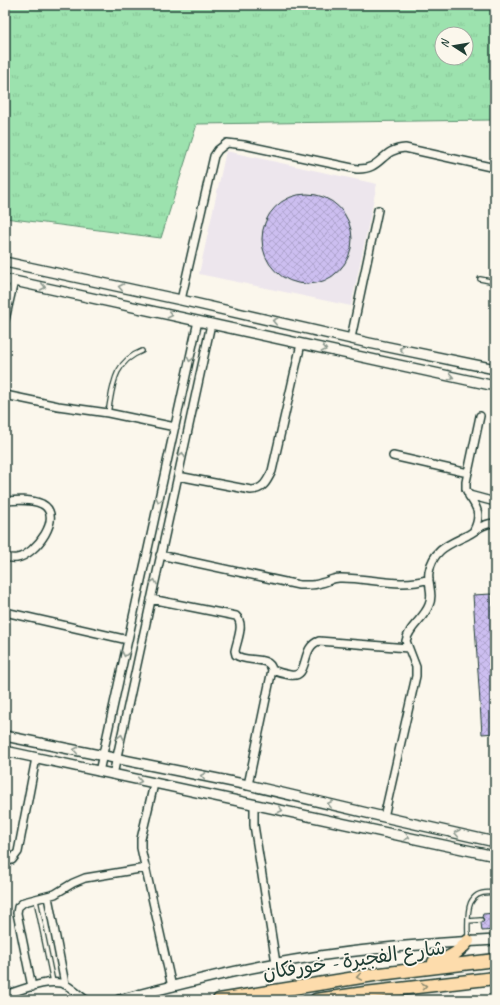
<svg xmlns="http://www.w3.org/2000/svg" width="500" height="1005" font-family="Caveat,'Playpen Sans Arabic',sans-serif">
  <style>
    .built { fill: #ede6ed }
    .grass { fill: url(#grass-tufts); stroke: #5e9071; fill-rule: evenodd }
    .building { fill: url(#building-cross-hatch); stroke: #1f3d34 }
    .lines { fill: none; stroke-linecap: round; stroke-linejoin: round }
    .service-casing { stroke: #1f3d34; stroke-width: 6 }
    .minor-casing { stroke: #1f3d34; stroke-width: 10 }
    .tertiary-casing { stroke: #1f3d34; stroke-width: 12 }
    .trunk-casing { stroke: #1f3d34; stroke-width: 15 }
    .service { stroke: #fbf7ec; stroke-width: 3.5 }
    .minor { stroke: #fbf7ec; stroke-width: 7 }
    .tertiary { stroke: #fbf7ec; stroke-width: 9 }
    .trunk { stroke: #fddcac; stroke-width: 12 }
    .oneway { stroke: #8d9a90 }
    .oneway2 { stroke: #8e8c70 }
    .labels { text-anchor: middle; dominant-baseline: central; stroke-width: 3.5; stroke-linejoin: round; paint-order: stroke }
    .street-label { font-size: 20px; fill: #1f3d34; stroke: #fbf7ec }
  </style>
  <defs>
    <pattern id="grass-tufts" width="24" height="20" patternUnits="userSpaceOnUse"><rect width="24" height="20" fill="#9ce2ae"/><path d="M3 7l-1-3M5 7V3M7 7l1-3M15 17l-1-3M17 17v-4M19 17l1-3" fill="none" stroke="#86c396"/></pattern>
    <pattern id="building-cross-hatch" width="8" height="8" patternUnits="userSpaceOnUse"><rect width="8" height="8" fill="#ccbef0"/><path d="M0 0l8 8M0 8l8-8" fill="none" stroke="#afa4ce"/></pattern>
  </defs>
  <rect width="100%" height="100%" fill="#fbf7ec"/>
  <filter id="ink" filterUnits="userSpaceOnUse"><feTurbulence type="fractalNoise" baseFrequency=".025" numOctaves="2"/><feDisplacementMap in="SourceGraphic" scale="8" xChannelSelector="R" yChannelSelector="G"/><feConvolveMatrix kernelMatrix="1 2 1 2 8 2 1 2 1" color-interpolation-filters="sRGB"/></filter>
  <g filter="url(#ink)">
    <path class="built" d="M226 151 377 184 351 306 199 274Z"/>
    <path class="grass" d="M5 5H495V105L491 120 197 124 161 238 5 218ZM442 34H466V58H442Z"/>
    <path class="building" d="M262 239a45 45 0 1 1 90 0a45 45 0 1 1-90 0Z
      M491 594 495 655V733L482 734 473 595Z
      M495 913V930L482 931 481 923 484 920 482 917 483 914Z"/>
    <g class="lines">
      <defs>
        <path id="service" d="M480 279 495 282
          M108 413C113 386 113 362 142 351
          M36 900 53 982
          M468 921 481 920
          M468 940C468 917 463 888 495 893"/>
        <path id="minor" d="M181 300 214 156 218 150 227 143 244 145 357 169C382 170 381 149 405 148L495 168
          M5 320 14 281
          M351 338 378 210
          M5 395 58 406 108 413 175 427
          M480 416 466 482V489L469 495 495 502
          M393 456 468 473
          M178 476 251 490C263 490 267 481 272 471L301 344
          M469 496C478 508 481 516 474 530
          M5 501C17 500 31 499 42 504 65 516 35 555 17 558 13 559 9 558 5 557
          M160 555 299 585C307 585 314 586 321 583 327 582 333 578 339 578 369 577 399 589 429 579
          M151 599 236 616C245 624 237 640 235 651L236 655C245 663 270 655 272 670L248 785
          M5 612 128 640
          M272 670C277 672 284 674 290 675 310 679 300 647 319 641L408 648
          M99 772 198 321
          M113 775 211 324
          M154 784 141 839V848L172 987
          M254 805V825L276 963
          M384 817 416 676V667L406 641C409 626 424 619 429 605 434 594 427 583 429 572 433 549 450 544 468 535 477 530 483 523 495 523
          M5 862 12 860 18 852 36 758
          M48 897 65 984
          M32 987 17 913 18 907 24 902 55 894 73 883 85 878 146 868
          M5 995C21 990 51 977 66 985 73 989 79 995 86 1000"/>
        <path id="tertiary" d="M5 262 181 300 369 343 495 369
          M5 279 495 386
          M5 736 248 785 384 817 495 842
          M5 751 495 856
          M119 1000C168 987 217 974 267 965 342 950 418 944 495 940"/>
        <path id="trunk" d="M434 962C449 959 458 953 468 941
          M219 1000 380 974 495 960
          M316 1000 365 993 495 978"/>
      </defs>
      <use href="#service" class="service-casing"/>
      <use href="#minor" class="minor-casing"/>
      <use href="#tertiary" class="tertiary-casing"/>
      <use href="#trunk" class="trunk-casing"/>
      <use href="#service" class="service"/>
      <use href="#minor" class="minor"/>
      <use href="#tertiary" class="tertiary"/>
      <use href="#trunk" class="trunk"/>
    </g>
    <defs><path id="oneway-chevron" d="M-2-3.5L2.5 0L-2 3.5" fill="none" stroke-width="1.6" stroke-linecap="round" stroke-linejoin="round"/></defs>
    <g class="oneway">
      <use href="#oneway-chevron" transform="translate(43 287) rotate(12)"/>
      <use href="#oneway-chevron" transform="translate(121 287) rotate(-168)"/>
      <use href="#oneway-chevron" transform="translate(170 315) rotate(13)"/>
      <use href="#oneway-chevron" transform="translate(275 321) rotate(-167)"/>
      <use href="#oneway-chevron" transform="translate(324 349) rotate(12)"/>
      <use href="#oneway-chevron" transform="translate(402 349) rotate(-169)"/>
      <use href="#oneway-chevron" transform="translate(190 359) rotate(102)"/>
      <use href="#oneway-chevron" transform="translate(451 377) rotate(12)"/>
      <use href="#oneway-chevron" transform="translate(182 455) rotate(-78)"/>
      <use href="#oneway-chevron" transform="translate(159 500) rotate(102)"/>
      <use href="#oneway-chevron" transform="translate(154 582) rotate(-78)"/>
      <use href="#oneway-chevron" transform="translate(125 654) rotate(102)"/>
      <use href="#oneway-chevron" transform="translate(121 737) rotate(-78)"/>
      <use href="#oneway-chevron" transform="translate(76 750) rotate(-169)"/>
      <use href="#oneway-chevron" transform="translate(203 776) rotate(-169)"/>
      <use href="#oneway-chevron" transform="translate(139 781) rotate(12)"/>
      <use href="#oneway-chevron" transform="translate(330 804) rotate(-167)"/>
      <use href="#oneway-chevron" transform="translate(280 810) rotate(12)"/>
      <use href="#oneway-chevron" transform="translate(457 833) rotate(-168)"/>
      <use href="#oneway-chevron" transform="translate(407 837) rotate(12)"/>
    </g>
    <g class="oneway2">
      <use href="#oneway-chevron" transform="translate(359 977) rotate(171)"/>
      <use href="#oneway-chevron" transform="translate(424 986) rotate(-7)"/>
    </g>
  </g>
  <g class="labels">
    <g class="street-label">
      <text transform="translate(354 960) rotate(-8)">شارع الفجيرة - خورفكان</text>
    </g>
  </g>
  <rect width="500" height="1005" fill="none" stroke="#fbf7ec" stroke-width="20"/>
  <rect x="10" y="10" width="480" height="985" fill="none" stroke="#1f3d34" stroke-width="1.5" filter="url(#ink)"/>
  <g transform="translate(454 46) rotate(282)"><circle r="19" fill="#fbf7ec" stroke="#a3ada2"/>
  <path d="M0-3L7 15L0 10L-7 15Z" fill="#1f3d34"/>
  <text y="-6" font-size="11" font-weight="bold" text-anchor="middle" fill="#1f3d34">N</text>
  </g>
</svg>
